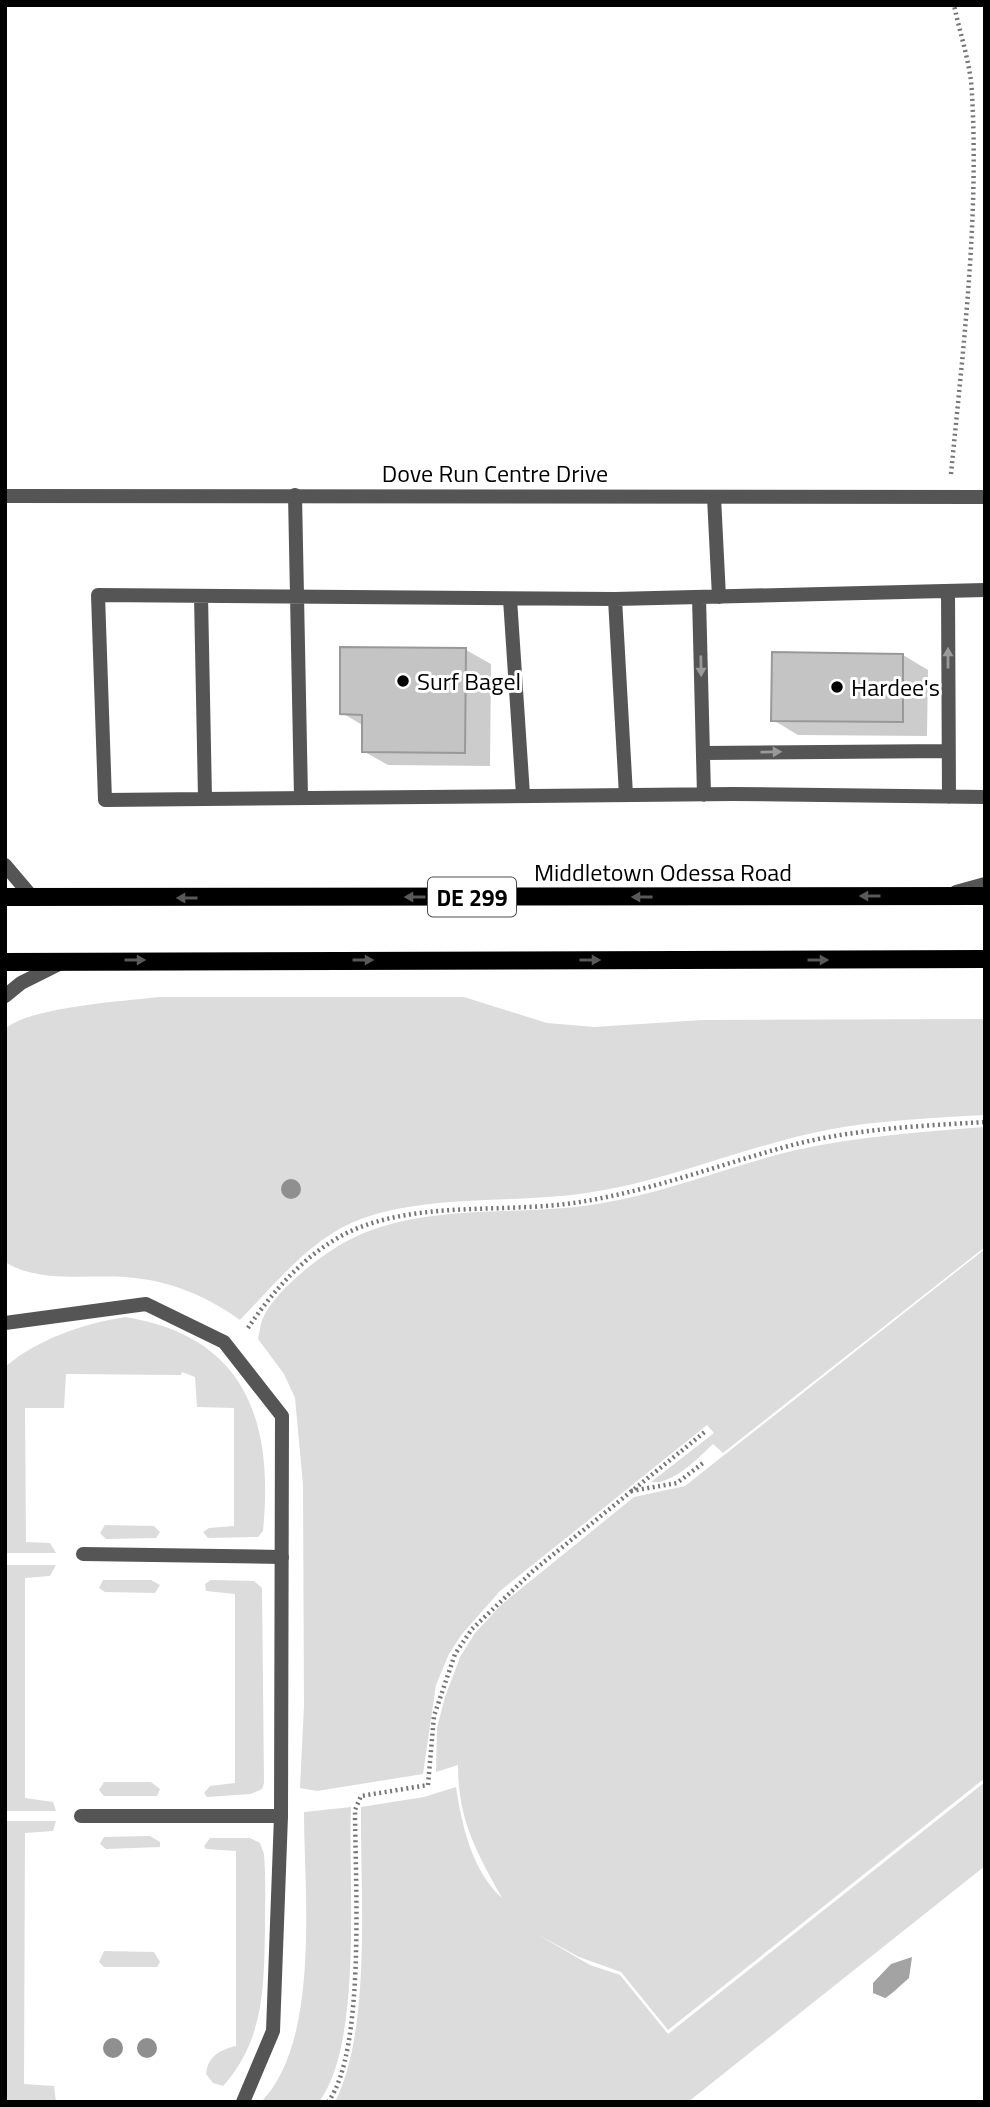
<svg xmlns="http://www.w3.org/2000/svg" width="990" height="2107" font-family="'Titillium Web',sans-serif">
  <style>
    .green { fill: #dcdcdc }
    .water { fill: #a3a3a3 }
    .shadow { fill: #0003 }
    .building { fill: #c4c4c4; stroke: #999; stroke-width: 2 }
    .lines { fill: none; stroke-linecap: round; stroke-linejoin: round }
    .path { stroke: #777; stroke-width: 4.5; stroke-dasharray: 2 3.5; stroke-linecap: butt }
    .lane { stroke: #555; stroke-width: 14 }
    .street { stroke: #555; stroke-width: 14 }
    .primary { stroke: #000; stroke-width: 18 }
    .tree { fill: #8f8f8f }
    .oneway { fill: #999 }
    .oneway2 { fill: #595959 }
    .poi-dot { fill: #000; stroke: #fff; stroke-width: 2.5 }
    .labels { text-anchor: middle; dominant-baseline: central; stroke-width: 6; stroke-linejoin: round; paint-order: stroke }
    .shield { fill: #fff; stroke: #4c4c4c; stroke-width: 2 }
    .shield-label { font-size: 23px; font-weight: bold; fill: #000 }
    .street-label { font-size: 24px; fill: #000; stroke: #fff }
    .poi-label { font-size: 24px; fill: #000; stroke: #fff; text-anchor: start }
  </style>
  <rect width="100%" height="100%" fill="#fff"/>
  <path class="green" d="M160 997H464L547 1023 594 1027 702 1020 985 1019V1115C932 1118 879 1120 827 1130 745 1146 669 1181 587 1193 512 1204 433 1194 361 1219 313 1236 275 1284 240 1320 209 1298 174 1282 135 1278 94 1273 42 1285 5 1262V1029C29 1007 125 1001 160 997Z
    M985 1127V1247L723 1453 713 1444C698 1458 673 1485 651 1482L714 1433 707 1425 500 1591 462 1634 449 1654 436 1685 423 1774 317 1791 300 1788 304 1706 303 1485 295 1398 284 1374 258 1339C260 1332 260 1324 263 1318 275 1290 325 1251 353 1238 427 1202 518 1217 597 1204 666 1193 729 1166 796 1150 859 1136 921 1132 985 1127Z
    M985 1249V1778L668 2030 621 1972 579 1957 535 1933 590 1965 620 1975 668 2034 985 1782V1866L688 2102H335C372 2029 360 1890 361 1807L424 1797 456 1787C462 1826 472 1871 502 1898 476 1851 458 1820 458 1765L436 1772 437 1728 445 1697 460 1657 475 1633 501 1605 634 1497 685 1486Z
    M125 1317C245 1336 274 1420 263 1531L258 1537 208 1538 203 1532 209 1528 234 1526V1408L197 1407 195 1377 182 1372 181 1375 66 1374 64 1408H25L26 1542 50 1543 56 1553H5V1367C38 1339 82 1324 125 1317Z
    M105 1525 154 1526 160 1532 156 1538 106 1539 100 1533Z
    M5 1565H56L50 1576 25 1578V1798L53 1802 56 1811H5Z
    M103 1580H151L160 1585 155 1593 105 1592 99 1588Z
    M211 1580 254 1581 262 1588 264 1783 262 1789 251 1794 207 1797 204 1793 210 1786 235 1783V1594L206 1591 205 1584Z
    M104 1782H151L160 1789 157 1796H104L99 1790Z
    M351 1807C348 1884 363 2043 319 2102H261C321 2041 304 1892 304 1812Z
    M5 1821H56L53 1831 25 1833 24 2084 54 2086 56 2102H5Z
    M150 1836 160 1842V1847L106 1849 100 1844 104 1837Z
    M210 1838H250L260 1843 264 1854C266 1879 265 1904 265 1929 264 1987 264 2041 223 2086L213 2083 206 2074C208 2056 220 2050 236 2046V1851L206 1849 204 1846Z
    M104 1951 154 1952 160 1962 157 1967H104L99 1962Z"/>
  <path class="water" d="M912 1957 909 1978C904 1982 891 1995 885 1998L873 1993V1983L891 1964Z"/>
  <path class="shadow" d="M466 650 491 664 490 766 388 765 363 751 364 726 342 713Z
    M903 655 928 670 927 736 798 735 773 720Z"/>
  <path class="building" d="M340 647 466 648 465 753 362 752V715L340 714Z
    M772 652 903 654V722L771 721Z"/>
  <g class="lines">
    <path class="path" d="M951 474C963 349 979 220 972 94 971 65 960 34 954 5
      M248 1328C276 1286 316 1242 366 1225 437 1201 514 1214 586 1201 655 1189 719 1165 785 1147 850 1129 918 1126 985 1122
      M631 1491 677 1483 703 1463
      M328 2102C366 2051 355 1877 355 1810L361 1796 428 1785 434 1716 455 1654 472 1629 534 1570 706 1431"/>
    <path class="lane" d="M295 495 301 797
      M714 497 719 597
      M985 590 615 599 98 595 105 800 733 794 985 797
      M948 591 949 797
      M201 596 205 798
      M699 597 704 795
      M510 599 523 795
      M615 599 626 795
      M703 753 948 751
      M956 892 985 884
      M83 1554 282 1557
      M81 1816H281"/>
    <path class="street" d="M5 496 985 497
      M5 865 33 898
      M5 996 21 983 61 963
      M5 1323 146 1304 224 1342 282 1416 281 1816 273 2031 243 2102"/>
    <path class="primary" d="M5 897 985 896
      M5 962 985 959"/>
  </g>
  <g class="tree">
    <circle cx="291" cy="1189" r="10"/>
    <circle cx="113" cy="2048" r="10"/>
    <circle cx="147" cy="2048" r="10"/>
  </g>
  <defs><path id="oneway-solid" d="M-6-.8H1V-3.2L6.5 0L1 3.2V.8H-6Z" transform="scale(1.75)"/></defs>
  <g class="oneway">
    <use href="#oneway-solid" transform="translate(948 658) rotate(-90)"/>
    <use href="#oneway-solid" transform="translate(701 666) rotate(89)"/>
    <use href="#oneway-solid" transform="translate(771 752) rotate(-1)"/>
  </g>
  <g class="oneway2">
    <use href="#oneway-solid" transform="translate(870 896) rotate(180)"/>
    <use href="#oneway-solid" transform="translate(415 897) rotate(180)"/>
    <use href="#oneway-solid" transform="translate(642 897) rotate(180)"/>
    <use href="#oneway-solid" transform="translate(187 898) rotate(180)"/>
    <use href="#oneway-solid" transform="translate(135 960)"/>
    <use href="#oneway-solid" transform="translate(363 960)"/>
    <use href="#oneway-solid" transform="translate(590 960)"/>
    <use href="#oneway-solid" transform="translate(818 960)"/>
  </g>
  <g class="poi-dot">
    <circle cx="403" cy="681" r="7"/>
    <circle cx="837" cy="687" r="7"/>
  </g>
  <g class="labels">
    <rect class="shield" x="428" y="877.5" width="88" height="39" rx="5"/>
    <g class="shield-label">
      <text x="472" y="897">DE 299</text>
    </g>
    <g class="street-label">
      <text x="495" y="473">Dove Run Centre Drive</text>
      <text x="663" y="872">Middletown Odessa Road</text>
    </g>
    <g class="poi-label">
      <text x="417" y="681">Surf Bagel</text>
      <text x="851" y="687">Hardee's</text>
    </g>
  </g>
  <rect width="990" height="2107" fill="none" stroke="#000000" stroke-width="14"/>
</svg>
